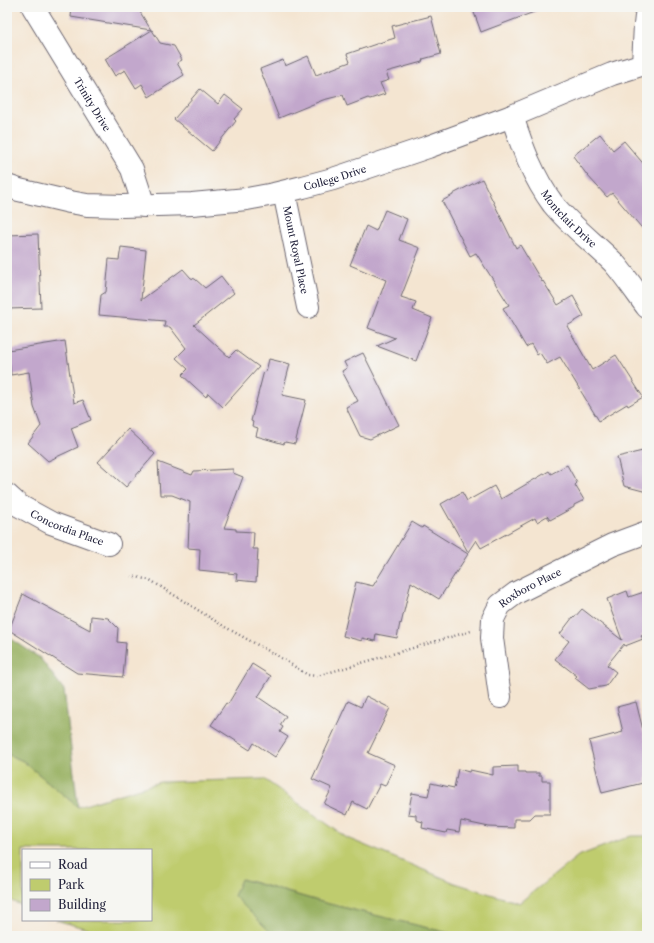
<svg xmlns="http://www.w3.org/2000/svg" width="654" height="943" font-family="'Libre Caslon Text',serif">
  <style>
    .green { fill: #bfcc6e; stroke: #707754 }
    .forest { fill: #97b061; stroke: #5c694e }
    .building { fill: #c2a7cc }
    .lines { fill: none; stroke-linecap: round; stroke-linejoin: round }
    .minor-casing { stroke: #6c6670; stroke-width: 24 }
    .path { stroke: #6c6670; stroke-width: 2.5; stroke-dasharray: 1 3; stroke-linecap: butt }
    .minor { stroke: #fff; stroke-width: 22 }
    .labels { text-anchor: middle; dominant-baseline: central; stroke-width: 3; stroke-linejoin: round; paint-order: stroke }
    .street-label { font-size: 10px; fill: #22223b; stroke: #f6f6f2 }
  </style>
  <rect width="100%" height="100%" fill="#f6f6f2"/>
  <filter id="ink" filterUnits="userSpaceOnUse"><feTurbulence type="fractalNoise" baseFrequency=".025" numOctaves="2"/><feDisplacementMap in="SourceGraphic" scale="8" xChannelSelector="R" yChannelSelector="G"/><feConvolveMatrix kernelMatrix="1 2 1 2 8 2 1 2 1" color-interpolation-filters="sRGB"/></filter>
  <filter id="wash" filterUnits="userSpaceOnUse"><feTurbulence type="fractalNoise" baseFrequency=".012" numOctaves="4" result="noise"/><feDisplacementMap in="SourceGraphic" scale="16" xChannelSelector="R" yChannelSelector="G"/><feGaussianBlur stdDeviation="0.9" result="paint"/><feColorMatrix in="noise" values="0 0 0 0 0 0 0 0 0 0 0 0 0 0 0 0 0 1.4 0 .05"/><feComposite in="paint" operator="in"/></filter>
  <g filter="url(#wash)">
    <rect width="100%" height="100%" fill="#f4e5d1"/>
    <path class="green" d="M7 754 23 761 78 807 160 782 264 779 347 838 455 883 519 903 578 856 631 836H647V936H461L325 903 242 879 235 896 273 935 276 936H119L105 934 56 920H151V850H23V906L7 899Z"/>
    <path class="forest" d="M7 636 40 658 64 690 78 807 23 761 7 754Z
      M241 879 325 903 461 936 273 935 234 896Z"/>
    <g id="blocks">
      <path class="building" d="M72 7H137L151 30 71 17Z
        M472 7H541L542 9 481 32Z
        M431 16 441 54 423 59 422 62 386 72 389 80 380 83 385 94 370 99 368 98 347 106 343 95 323 100 279 118 260 69 283 60 285 66 308 56 316 75 350 62 347 54 382 42 395 38 392 26Z
        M152 30 160 43 174 46 182 60 177 63 184 75 149 97 142 84 136 88 125 70 115 76 105 59Z
        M200 89 218 104 225 95 243 109 234 119 236 121 212 151 174 119Z
        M600 134 613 150 624 141 647 168V234L612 193 607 197 587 175 573 156Z
        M482 179 516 248 520 245 542 282 543 281 558 305 573 296 584 316 567 326 592 370 616 355 643 397 628 406 627 404 599 421 560 357 547 364 540 353 537 355 531 344 526 347 503 308 509 305 476 253 470 256 442 201 453 195V194Z
        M385 210 407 219 399 240 420 248 401 297 416 302 413 310 432 318 416 361 377 346 395 338 368 328 386 280 350 265 366 226 376 231Z
        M38 234 41 308 8 309 7 282V235Z
        M121 247 146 250 141 300 183 269 191 278 195 279 205 288 221 276 234 293 194 325 229 357 236 350 259 367 223 407 208 393 206 397 182 375 188 369 176 358 186 348 170 327H164L165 321 99 315 101 295 106 292 109 259 119 260Z
        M65 341 74 403 83 400 91 420 71 428 78 447 48 461 28 443 41 426 34 407 29 372 11 375 8 350Z
        M363 353 399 425 370 439 360 436 346 407 358 401 342 371 347 368 344 362Z
        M269 359 290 364 282 395 306 400 295 444 285 442 284 444 256 436 258 428 252 426 253 422 251 421 264 371 266 372Z
        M128 429 155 454 126 487 98 462Z
        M647 450V492L624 486 617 457Z
        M158 462 192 475 194 471 233 469V473L243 477 224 528 236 529V531L254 532 253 549H258L256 582 236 580 237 574 199 570 200 549 188 548 190 502 172 495H160Z
        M567 465 577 483 575 485 584 500 574 505V507L550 520 547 516 537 522 535 518 481 548 476 540 468 552 441 504 462 492 467 501 494 486 501 499 549 471 551 474Z
        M412 522 422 528 423 526 468 554 439 599 411 582 401 624 400 623 397 638 376 634 375 641 362 638V641L343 636 356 582 373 586Z
        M627 591 629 597 647 591V633L641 636 643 639 625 646 624 644 607 665 616 672 606 686 589 689 575 678 577 676 555 659 569 641 560 634 573 617 574 618 582 609 622 640 607 599Z
        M23 594 90 630 91 616 108 618 118 628 117 642 126 643 123 677 77 673 9 630Z
        M252 664 271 676 258 697 286 716 280 725 283 727 280 732 288 737 275 757 254 743 250 750 211 725 226 703 228 704Z
        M366 696 390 708 368 753 395 765 385 786 380 784 367 809 353 802 347 815 324 804 332 788 312 779 348 701 361 707Z
        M636 702 647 746V782L602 793 589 741 623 732 617 707Z
        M518 766V772H525V773H539V776H542V781H550V814H535L530 819H514V828L489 827 461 821 459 832 447 830 446 833 422 828 423 822 416 820V815L408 814 412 793 428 796 431 783 454 788 458 769 469 772 470 770 493 775V767Z"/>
    </g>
  </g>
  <g filter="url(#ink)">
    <use href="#blocks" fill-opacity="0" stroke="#6c6670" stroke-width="1"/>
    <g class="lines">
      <defs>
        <g id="minor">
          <path id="s1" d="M33 7 132 169 144 206"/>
          <path d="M643 64 645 25 647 7"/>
          <path id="s2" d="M512 116C522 147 533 177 553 204 571 226 594 243 614 263 626 277 636 292 647 307"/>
          <path id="s3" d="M7 186 19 190 70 202 87 205 123 206 192 204 247 199 274 194 303 187 333 179 428 147 512 116 612 74 647 63"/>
          <path id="s4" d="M284 192 308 307"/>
          <path id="s5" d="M7 495 18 505 51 523 109 544"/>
          <path id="s6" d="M500 697 492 638 493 619 500 605 516 593 612 545 647 532"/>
        </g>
      </defs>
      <use href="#minor" class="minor-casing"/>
      <path class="path" d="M131 576 150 580 225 627 276 655 308 675 317 676 471 631"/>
      <use href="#minor" class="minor"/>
    </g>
  </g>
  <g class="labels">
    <g class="street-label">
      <text stroke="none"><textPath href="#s1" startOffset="114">Trinity Drive</textPath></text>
      <text stroke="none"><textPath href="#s3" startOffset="333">College Drive</textPath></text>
      <text stroke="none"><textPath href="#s2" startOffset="119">Montclair Drive</textPath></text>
      <text stroke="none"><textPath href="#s4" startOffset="59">Mount Royal Place</textPath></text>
      <text stroke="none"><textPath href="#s5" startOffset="69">Concordia Place</textPath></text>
      <text stroke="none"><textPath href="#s6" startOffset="129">Roxboro Place</textPath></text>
    </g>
  </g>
  <rect width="654" height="943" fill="none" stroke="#f6f6f2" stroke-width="24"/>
  <rect x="22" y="849" width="130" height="72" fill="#f6f6f2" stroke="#a1a1a9"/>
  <rect x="30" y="862" width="20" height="6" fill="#ffffff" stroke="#a1a1a9"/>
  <text x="58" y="869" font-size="12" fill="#22223b">Road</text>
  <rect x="30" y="879" width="20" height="12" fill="#bfcc6e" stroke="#a1a1a9"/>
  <text x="58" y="889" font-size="12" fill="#22223b">Park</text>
  <rect x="30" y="899" width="20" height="12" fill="#c2a7cc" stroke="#a1a1a9"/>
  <text x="58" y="909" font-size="12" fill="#22223b">Building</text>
</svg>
